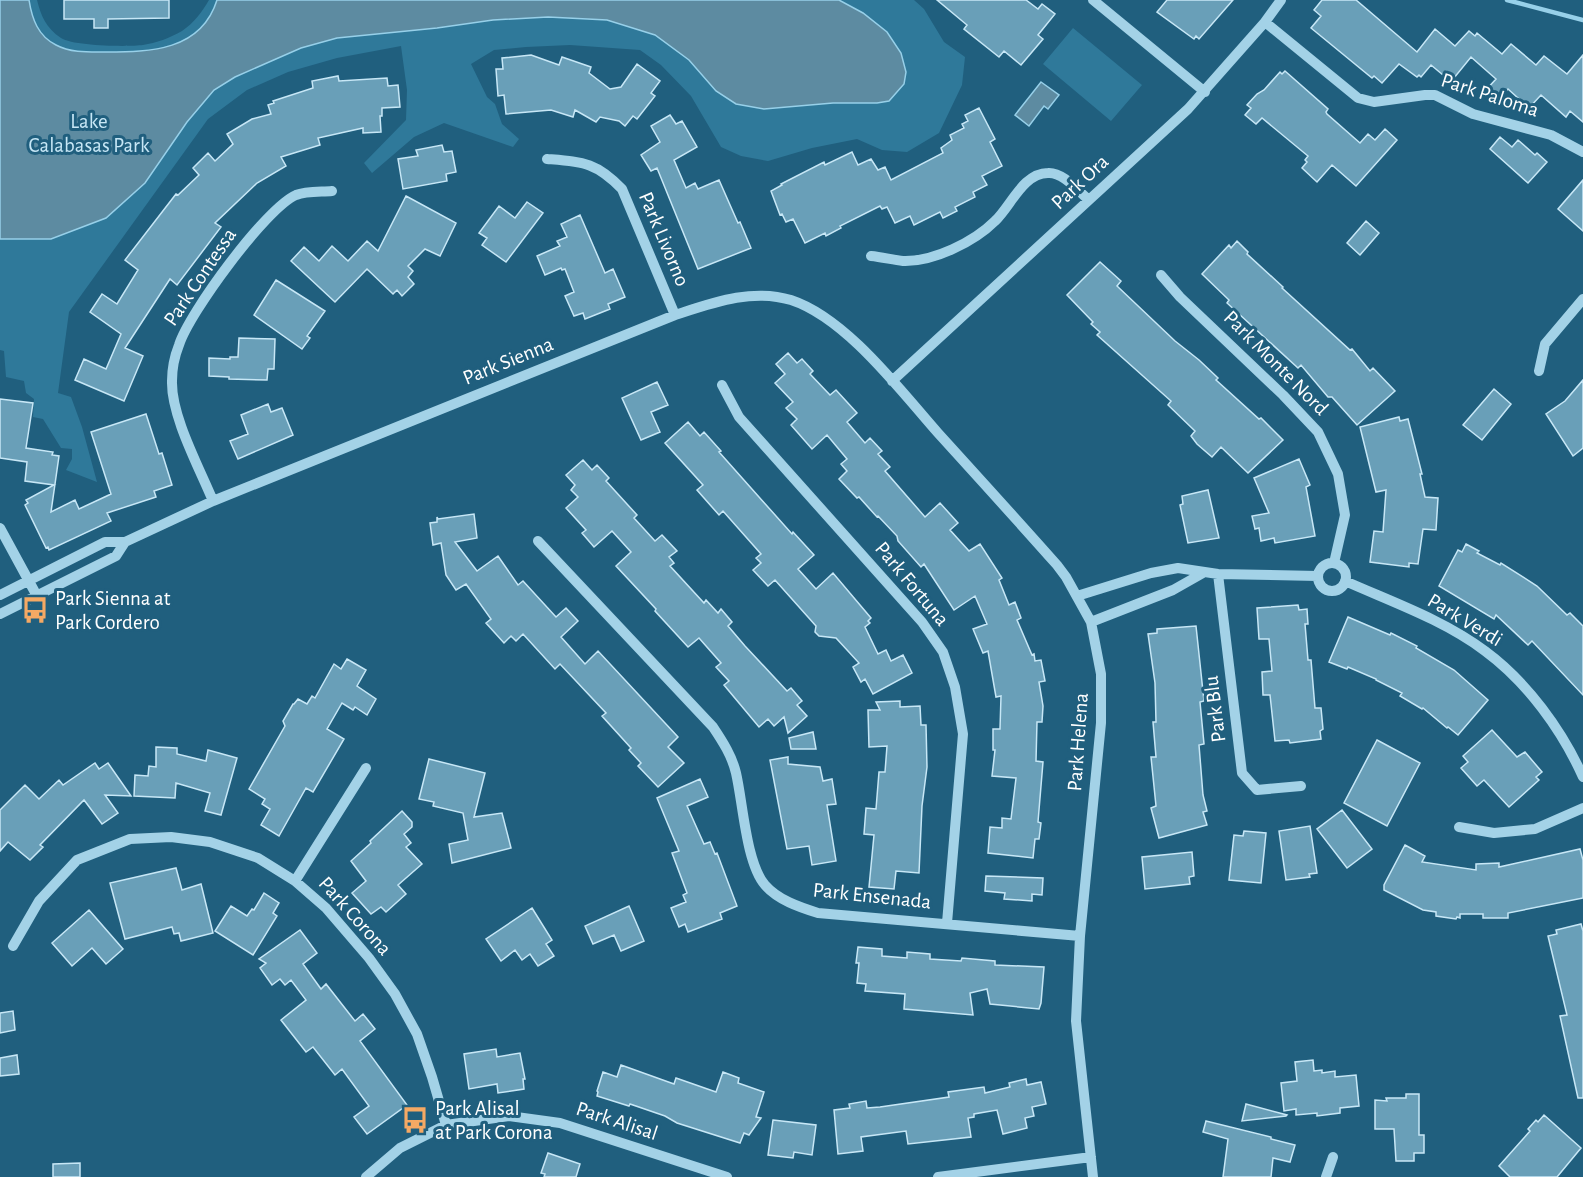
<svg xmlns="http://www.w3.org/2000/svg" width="1583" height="1177" font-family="'Alegreya Sans',sans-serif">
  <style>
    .green { fill: #2f799a }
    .water { fill: #5d8ba1; stroke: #97d0e9; stroke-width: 1.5 }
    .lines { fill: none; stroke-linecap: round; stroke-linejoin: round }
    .stream { stroke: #97d0e9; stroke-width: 4.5 }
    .building { fill: #699fb8; stroke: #c7e7f6; stroke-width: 1.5 }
    .minor { stroke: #a3d2e7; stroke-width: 10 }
    .labels { text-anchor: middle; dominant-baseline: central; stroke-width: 6; stroke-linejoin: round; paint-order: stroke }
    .street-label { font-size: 21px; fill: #fff; stroke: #205f7e }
    .park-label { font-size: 21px; fill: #c7e7f6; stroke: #205f7e }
    .poi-label { font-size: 21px; fill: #fff; stroke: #205f7e; text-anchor: start }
  </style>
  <rect width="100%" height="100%" fill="#205f7e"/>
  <path class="green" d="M0 0H37C41 16 46 28 61 38 73 46 127 47 143 45 156 43 170 38 182 31 194 23 202 12 209 0H914L924 9 944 42 965 57 962 85 939 133 907 152 882 150 857 139 812 148 768 161 741 156 721 147 691 96 661 65 640 50 570 45 526 47 494 50 471 64 487 97 495 104 502 124 519 139 513 147 444 123 414 137 372 173 364 163 406 120 407 90 401 46 337 58 288 72 247 90 208 119 69 312 58 393 71 397 82 427 97 482 66 470 72 459V449L61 448 43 419 33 417 34 399 26 393 24 381 6 377 4 351 0 350Z
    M1073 28 1142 85 1111 121 1043 64Z"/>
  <path class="water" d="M0 0H29C32 19 38 36 56 45 71 53 89 52 106 52 150 52 201 51 217 0H839L863 13 887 32 901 53 906 72 904 84 889 101 877 103H833L764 109 736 104 716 91 689 60 655 35 607 20 548 17 493 20 437 28 337 38 301 48 235 77 214 90 187 122 145 183 106 218 51 239H0Z
    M1041 82 1059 95 1048 109 1044 106 1029 126 1015 115Z"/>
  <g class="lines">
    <path class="stream" d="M1507 0 1583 20"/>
  </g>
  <path class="building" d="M64 0H169V18L108 19V28H94V19H64Z
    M937 0H1026L1038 9 1042 4 1055 14 1038 35 1043 39 1021 65 1004 51 999 57 964 29 967 25Z
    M1167 0H1233L1199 39 1196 36 1194 39 1157 12Z
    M1322 0H1356L1417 52 1435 29 1455 46 1469 31 1475 36 1477 33 1502 54 1511 44 1536 65 1544 56 1567 74 1583 55V122L1570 111 1566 117 1541 95 1529 108 1508 89 1498 100 1486 90 1496 79 1471 57 1454 78 1446 71 1443 75 1431 65 1421 77 1419 75 1417 77 1399 64 1382 83 1374 76 1372 78 1311 28 1321 16 1314 10Z
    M531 55 559 65 562 57 591 67 589 73 610 89 621 87 637 64 660 81 651 93 655 96 637 119 633 116 625 126 619 121 600 117 596 122 575 110 573 117 551 110 506 114 504 95 498 96 496 69H503L502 58Z
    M1285 71 1328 109 1326 112 1327 114 1360 143 1368 134 1375 140 1385 129 1397 140 1356 186 1332 165 1317 182 1302 168 1307 162 1305 160 1308 156 1262 118 1256 124 1245 115 1251 108 1247 105 1257 94 1264 90 1280 72 1282 74Z
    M338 76 339 81 387 78 388 86 398 85 400 107 382 108V116H380L381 132 363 133V128L318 138 320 145 281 157 286 166 257 183 215 223 221 227 177 285 170 279 125 348 143 356 124 401 75 380 84 359 106 369 121 334 90 312 102 294 117 304 138 270 125 260 176 194 178 195 199 175 193 168 208 153 215 161 233 144 227 134 252 119 271 114 268 105 274 103 273 101 313 88 312 81Z
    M979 108 995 139 990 142 1002 166 982 176 987 185 973 192 975 197 955 207 957 211 943 218 940 212 914 225 910 216 895 223 887 207 882 209 880 206 840 226 841 228 826 236 825 233 805 243 793 219 786 222 782 214 780 215 771 191 782 185 781 184 824 162 825 165 852 152 858 165 871 159 878 170 885 167 891 180 943 153 941 148 952 140 950 135 964 128 962 124 968 121 965 115Z
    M670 115 676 124 682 121 697 147 674 160 686 188 695 183 698 189 719 180 738 223 740 222 751 248 698 269 657 168 651 171 641 155 660 142 651 126Z
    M1500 137 1512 147 1518 140 1535 155 1537 153 1547 162 1528 183 1490 149Z
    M442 145 444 152 452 151 456 172 446 174 447 181 403 189 398 159 418 156 416 150Z
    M1583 180V231L1558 209Z
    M406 196 456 223 440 256 425 249 408 266 413 271 408 277 414 284 402 296 397 290 393 294 367 269 335 302 291 261 304 247 319 261 332 246 348 261 367 241 378 251Z
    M527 202 543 213 506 262 482 245 487 238 479 233 499 206 515 218Z
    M580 215 605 273 613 269 625 297 608 304 610 309 585 319 583 313 574 316 565 296 574 292 565 269 562 270 561 268 545 275 537 256 560 246 557 241 567 237 561 224Z
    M1366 221 1379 233 1360 255 1347 243Z
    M1237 241 1248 252 1247 254 1283 287 1282 288 1350 350 1352 349 1370 371 1373 368 1395 391 1357 425 1332 397H1328L1301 365 1298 368 1227 303 1229 300 1202 274 1229 245 1231 248Z
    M1100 262 1121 281 1117 286 1175 341 1199 360 1218 378 1216 380 1259 419 1261 418 1283 440 1248 473 1221 447 1212 457 1197 444 1191 436 1195 431 1168 405 1171 401 1097 335 1100 332 1091 324 1093 322 1067 295Z
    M276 280 325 311 307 336 310 338 302 349 254 315Z
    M239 338 275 339 274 369H268L267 380 229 379V377L209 376V358L230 359V357H238Z
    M788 353 797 363 802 359 813 371 810 374 830 395 836 390 857 413 847 422 865 443 870 438 882 451 878 454 890 467 885 471 925 517 940 503 958 523 950 530 969 551 980 544 1002 578 999 580 1009 605 1015 602 1021 618 1017 620 1032 655 1034 654 1035 661 1041 660 1045 681 1039 682 1043 706 1042 722H1037L1036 761 1043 762 1038 822 1041 823 1039 839H1035L1033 858 988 853 990 827 1002 828V818L1011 819 1016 778 992 776 995 750H993V729H1000L1001 696 996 697 988 651 983 653 973 629 987 624 975 596 954 610 924 564 921 567 898 541 897 536 878 516 877 517 859 497 857 498 839 479 847 471 841 464 847 459 827 435 812 449 791 425 797 419 786 408 793 402 775 383 785 374 776 364Z
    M1583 380V448L1573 456 1546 414 1565 401Z
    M657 382 668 405 651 412 660 432 641 440 622 398Z
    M1494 389 1511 404 1482 440 1463 425Z
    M0 399 33 403 26 448 53 452 52 455 59 456 51 512 75 500 79 509 111 494 91 432 146 414 159 454 162 453 172 485 154 491 156 497 107 513 111 521 49 550 48 547 46 548 25 505 28 503 26 500 54 485 25 481 27 462 0 458Z
    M268 404 271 412 282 408 293 435 238 459 230 441 248 434 241 415Z
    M1399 417 1400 421 1408 419 1422 474H1420L1425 497 1438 498 1436 530 1423 529 1418 564 1409 563V567L1370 562 1374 531 1383 532 1386 490 1376 492 1360 427Z
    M688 422 700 436 704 432 721 451 719 452 792 534 793 532 814 555 798 569 816 589 833 573 871 618 868 621 870 623 865 627 878 654 886 650 891 661 903 655 912 673 873 694 865 679 861 682 853 667 859 663 836 638 819 636 815 632 816 626 775 580 768 586 753 570 761 563 756 558 761 554 723 511 719 515 697 490 703 485 665 443Z
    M1299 459 1310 485 1306 487 1315 536 1275 543 1274 538 1261 541 1259 528 1255 529 1252 516 1269 513 1254 478Z
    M583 460 592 470 597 465 609 478 606 481 637 515 634 518 655 541 662 535 677 551 669 557 674 563 670 566 704 603 706 600 718 613 721 609 732 622 728 626 745 646 787 691 791 688 802 701 797 705 807 716 788 733 784 717 774 726 768 719 759 727 724 685 729 681 716 667 721 663 699 638 688 647 655 611 656 609 616 566 631 552 612 531 594 547 582 533 586 530 566 508 578 497 571 490 575 485 566 475Z
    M1208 490 1219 538 1188 543 1180 505 1183 504 1182 496Z
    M474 514 477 538 455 542 477 571 498 556 518 585 523 581 556 617 566 608 578 621 561 637 585 664 598 651 678 737 668 747 684 763 658 787 638 766 641 763 629 750 631 748 602 716 606 713 560 664 555 669 523 634 516 641 511 636 504 643 486 623 491 619 466 584 456 590 446 575 441 543 433 545 430 523 437 522V517L438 519Z
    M1466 544 1479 551 1477 553 1500 565 1501 563 1537 586 1567 615 1570 613 1583 626V695L1532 641 1528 645 1496 615 1494 619 1439 586 1458 550 1462 552Z
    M1298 605 1299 610 1307 609 1308 624H1305L1308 660H1311L1315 708H1321L1323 729 1320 731 1321 739 1290 743 1289 740 1275 741 1270 695H1263L1262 672 1272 671 1269 639H1259L1257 608Z
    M1348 617 1390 635 1391 633 1417 646 1416 648 1454 670 1488 700 1458 735 1448 727 1447 728 1423 708 1422 709 1400 696 1402 693 1376 680V679L1348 667 1347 669 1329 662Z
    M1196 626 1204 701 1200 702 1204 744 1199 745 1203 795 1207 811 1203 812 1207 825 1159 838 1151 808 1156 806 1151 757H1156L1153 722H1156L1155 683 1148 634 1157 633V629Z
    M347 659 366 670 357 686 376 699 367 715 355 707 353 710 342 703 327 729 344 739 313 792 306 788 279 836 261 825 270 809 262 804 265 799 249 789 285 726 283 721 293 704H294L298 699 307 704 312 696 315 698 334 664 341 669Z
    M900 701V707L920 706 921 725H926L927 767 922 806 919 873 896 871 894 889 869 887 874 835 864 834 866 808 876 809 879 772H885L887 746 869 747 868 710H880L876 702Z
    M1492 730 1517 757 1525 752 1542 772 1536 777 1539 780 1509 807 1484 780 1477 786 1461 768 1468 762 1463 756Z
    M813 732 816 749H791L789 738Z
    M1377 740 1420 763 1387 826 1344 803Z
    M156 747 177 748V754L206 761 208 750 237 758 221 815 205 811 210 793 176 783 175 798 134 796 135 775 148 776 149 766 156 767Z
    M788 757V764L820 767 823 781 832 779 836 804 827 805 836 861 812 865 809 846 787 849 770 760Z
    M429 759 485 773 474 817 502 813 511 848 452 863 449 844 468 840 463 813 433 806 434 802 419 799Z
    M95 763 99 769 108 763 131 796 105 795 118 813 102 824 84 800 40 845 43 847 30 860 8 842 0 851V810L25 785 39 799 59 780 63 785Z
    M700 779 708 797 687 806 704 844 710 842 715 854 717 853 737 906 720 913 722 919 688 932 685 924 679 927 671 908 686 902 683 895 687 893 672 853 679 851 657 798Z
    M1342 810 1372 849 1347 868 1317 829Z
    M402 811 412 822V827L404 834 411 843 406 847 422 864 398 885 406 894 386 912 381 907 371 914 352 893 366 881 351 861 371 843 370 841Z
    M1310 826 1317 873 1309 874 1310 877 1286 880 1279 831Z
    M1244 831 1266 833 1261 883 1229 880 1234 835 1243 836Z
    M1405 845 1425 856 1422 862 1476 870V864L1499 863V867L1580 849 1583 860V898L1508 913V918H1483V914H1460V918L1457 917 1456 919 1436 916V912L1423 910 1384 890V885Z
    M1192 852 1194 876 1189 877 1190 884 1145 889 1142 857Z
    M176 868 182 890 201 884 213 933 181 941 179 933 174 934 172 927 125 939 110 883Z
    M986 876 1043 878 1042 895 1032 894V901L1004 899 1005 893 985 891Z
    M264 893 279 903 273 913 277 916 253 955 215 931 231 906 247 916 252 909 254 910Z
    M629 906 644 941 621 951 614 935 593 944 585 926Z
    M532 908 552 940 546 944 554 956 538 966 530 954 522 960 515 950 501 961 486 939Z
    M89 910 123 949 106 964 92 948 72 966 52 943Z
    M1581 924 1583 931V1098H1578L1560 1016 1567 1015 1548 936 1557 934 1556 930Z
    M300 930 317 953 303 964 321 989 326 984 355 1021 363 1014 375 1029 360 1041 407 1105 367 1134 354 1117 369 1106 342 1069 335 1075 313 1047 306 1052 281 1020 306 1000 291 980 285 985 280 979 272 985 260 968 266 963 259 959Z
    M858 947 882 949V956L907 958V952L930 954V959L961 961 962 958 995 961V965L1044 967 1041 1003 1039 1009 990 1004 987 989 970 993 973 1015 904 1009 905 994 865 991 866 984 857 983 859 963H856Z
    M13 1011 15 1030 0 1033V1013Z
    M496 1049 497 1057 520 1053 525 1079H523L524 1089 498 1093 497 1084 469 1089 464 1054Z
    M17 1055 19 1074 0 1076V1058Z
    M1313 1060 1314 1071 1322 1070V1073L1335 1071V1077L1356 1075 1359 1106 1340 1108V1113L1317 1116V1113L1296 1115V1109L1284 1111 1281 1083 1297 1081 1295 1062Z
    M621 1065 674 1084 676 1078 716 1092 723 1072 739 1078 738 1083 764 1092 756 1117 761 1118 749 1135 744 1133 740 1143 677 1123 665 1116 630 1104 629 1106 597 1096 598 1092 597 1091 603 1072 617 1077Z
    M1026 1079 1027 1085 1041 1082 1046 1104 1032 1107 1034 1116 1025 1118 1027 1128 1003 1134 997 1110 974 1114V1117L968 1118 971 1137 908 1144 906 1131 861 1137 863 1151 838 1154 834 1110 850 1108 849 1104 866 1101 867 1108 880 1107 949 1097 948 1092 984 1087 985 1093 1010 1087 1009 1083Z
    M1406 1094H1419V1135H1424V1153H1414V1161H1396L1394 1129H1375V1100L1387 1101 1386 1098H1406Z
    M1246 1104 1287 1115 1286 1116 1242 1121Z
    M1544 1115 1581 1148 1557 1177H1510L1499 1166 1530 1131 1528 1129 1536 1120 1538 1122Z
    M773 1120 816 1125 812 1155 794 1152 793 1158 768 1155Z
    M1206 1121 1271 1137V1139L1295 1145 1290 1162 1273 1158 1271 1177H1223L1228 1139 1203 1132Z
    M548 1153 580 1164 576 1177H544L545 1174 541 1173Z
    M80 1163V1177H53V1164Z"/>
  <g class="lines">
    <path class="minor" d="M1093 0 1205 92
      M1265 22 1358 98 1374 102 1425 95H1435L1473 114 1551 135 1583 152
      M547 159C583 162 596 162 622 189L675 315
      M871 256C882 257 893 260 903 261 933 262 974 242 995 221 1011 206 1023 173 1048 173 1063 172 1078 191 1089 200
      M1161 275 1180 297 1283 395 1318 432 1338 474 1345 515 1334 563
      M1539 371 1545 344 1583 299
      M892 381 1188 109 1265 22 1281 0
      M722 385 739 417 922 622 943 652 955 687 963 734 947 923
      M213 501C199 467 171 416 172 381 172 370 175 355 179 345 189 313 266 208 296 195 306 191 321 192 332 191
      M0 528 37 596
      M538 541 713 727C723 742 732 756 736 773 743 803 746 863 765 885 778 900 799 907 818 913L1080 936
      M1318 577a14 14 0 1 1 28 0a14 14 0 1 1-28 0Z
      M1218 574 1242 773 1257 790 1301 786
      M1345 581C1392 602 1444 620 1485 651 1527 682 1562 730 1583 777
      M0 595 105 542H125L213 501 675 315C712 303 752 288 791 300 846 318 900 390 938 433 978 477 1018 521 1057 565L1066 577 1091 622 1101 674V723L1080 936 1076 1021 1093 1177
      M1077 596 1151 573 1178 568 1218 574 1318 576
      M0 614 116 556 125 542
      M1091 622 1173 590 1203 573
      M1459 827 1494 833 1535 829 1583 808
      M295 881 366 768
      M13 946 39 901 77 860 130 839 171 837 210 842 258 858 295 881 326 908 369 958 395 994 417 1034 432 1077 446 1125
      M366 1177 400 1148 446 1125 509 1116 560 1123 727 1177
      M938 1177 1091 1157
      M1326 1177 1333 1157"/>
  </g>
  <defs>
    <symbol id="bus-bare" viewBox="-9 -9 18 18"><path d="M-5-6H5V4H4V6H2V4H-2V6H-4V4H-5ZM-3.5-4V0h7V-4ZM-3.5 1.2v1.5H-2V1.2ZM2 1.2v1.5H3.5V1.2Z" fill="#f5a964" stroke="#205f7e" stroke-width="2.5" paint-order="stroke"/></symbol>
  </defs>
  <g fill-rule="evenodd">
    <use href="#bus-bare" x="16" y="591" width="38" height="38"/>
    <use href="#bus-bare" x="396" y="1101" width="38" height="38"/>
  </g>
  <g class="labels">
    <g class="street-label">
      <text transform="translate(1490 95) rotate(18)">Park Paloma</text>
      <text transform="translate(1080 182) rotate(-43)">Park Ora</text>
      <text transform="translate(664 239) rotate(67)">Park Livorno</text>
      <text transform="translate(200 277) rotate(-56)">Park Contessa</text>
      <text transform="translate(508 361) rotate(-22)">Park Sienna</text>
      <text transform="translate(1276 363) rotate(45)">Park Monte Nord</text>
      <text transform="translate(912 584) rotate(50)">Park Fortuna</text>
      <text transform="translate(1465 620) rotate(31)">Park Verdi</text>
      <text transform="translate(1215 709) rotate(-97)">Park Blu</text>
      <text transform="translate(1078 742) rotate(-86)">Park Helena</text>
      <text transform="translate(872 896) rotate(6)">Park Ensenada</text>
      <text transform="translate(355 916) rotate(48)">Park Corona</text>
      <text transform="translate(617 1121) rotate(18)">Park Alisal</text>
    </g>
    <g class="park-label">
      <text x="89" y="121">Lake<tspan x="89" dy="24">Calabasas Park</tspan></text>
    </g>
    <g class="poi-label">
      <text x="55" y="598">Park Sienna at<tspan x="55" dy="24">Park Cordero</tspan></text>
      <text x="435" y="1108">Park Alisal<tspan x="435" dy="24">at Park Corona</tspan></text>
    </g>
  </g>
</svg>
